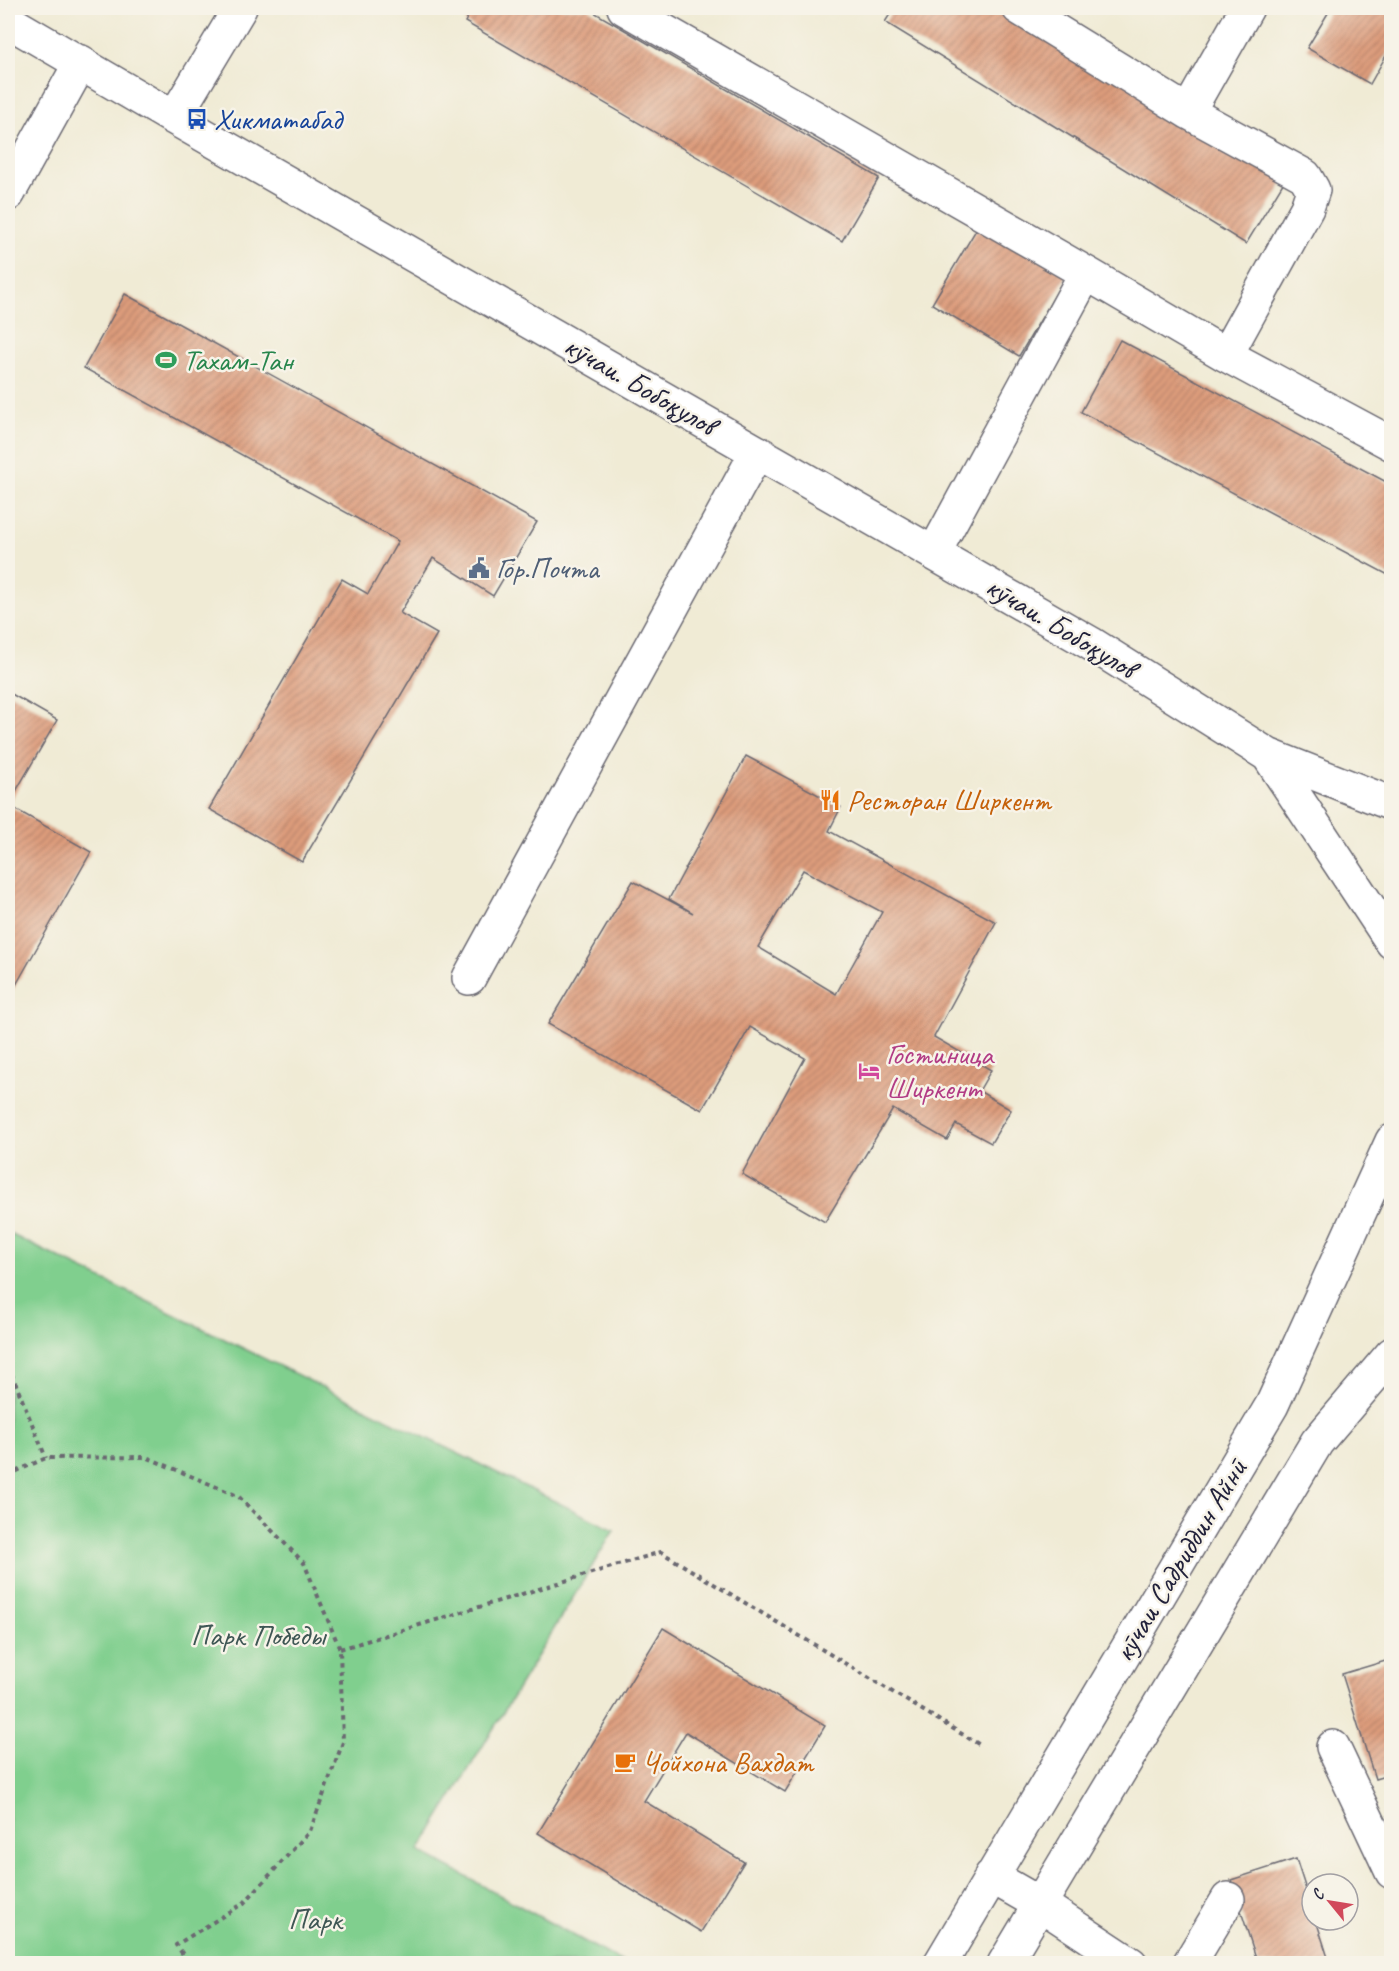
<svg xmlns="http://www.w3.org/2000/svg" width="1399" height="1971" font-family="Caveat,sans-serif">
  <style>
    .green { fill: #80cf8e; stroke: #517864; stroke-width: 1.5 }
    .building { fill: url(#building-hatch); fill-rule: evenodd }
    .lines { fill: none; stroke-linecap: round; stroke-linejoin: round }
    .minor-casing { stroke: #6a6871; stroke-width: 36 }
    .path { stroke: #6a6871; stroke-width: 4; stroke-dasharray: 4.5 4.5; stroke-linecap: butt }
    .minor { stroke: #fff; stroke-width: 33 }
    .labels { text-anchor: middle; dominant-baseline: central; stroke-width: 5; stroke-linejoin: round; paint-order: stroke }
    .transit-label { font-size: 30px; fill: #164399; stroke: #f7f3e8; text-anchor: start }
    .leisure-label { font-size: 30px; fill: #27864d; stroke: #f7f3e8; text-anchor: start }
    .street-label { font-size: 30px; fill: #22223b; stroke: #f7f3e8 }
    .service-label { font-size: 30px; fill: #4e5e75; stroke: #f7f3e8; text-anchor: start }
    .food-label { font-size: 30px; fill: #c56008; stroke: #f7f3e8; text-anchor: start }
    .hotel-label { font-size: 30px; fill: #b23c85; stroke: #f7f3e8; text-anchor: start }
    .park-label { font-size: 30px; fill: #3e5654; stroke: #f7f3e8 }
  </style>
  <defs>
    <pattern id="building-hatch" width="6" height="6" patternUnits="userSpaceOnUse" patternTransform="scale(1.5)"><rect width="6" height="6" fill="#dd9c7c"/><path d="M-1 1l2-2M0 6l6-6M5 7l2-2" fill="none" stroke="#b37f67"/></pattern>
  </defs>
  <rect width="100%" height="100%" fill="#f7f3e8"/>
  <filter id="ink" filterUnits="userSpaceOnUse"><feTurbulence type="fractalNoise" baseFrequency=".0167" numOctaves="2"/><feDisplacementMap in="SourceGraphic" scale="12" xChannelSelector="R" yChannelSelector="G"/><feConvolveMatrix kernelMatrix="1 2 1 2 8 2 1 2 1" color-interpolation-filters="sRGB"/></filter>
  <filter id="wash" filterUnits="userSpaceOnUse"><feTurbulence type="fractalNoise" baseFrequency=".008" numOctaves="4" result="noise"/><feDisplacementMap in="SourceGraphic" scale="24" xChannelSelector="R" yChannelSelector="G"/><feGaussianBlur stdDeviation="1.35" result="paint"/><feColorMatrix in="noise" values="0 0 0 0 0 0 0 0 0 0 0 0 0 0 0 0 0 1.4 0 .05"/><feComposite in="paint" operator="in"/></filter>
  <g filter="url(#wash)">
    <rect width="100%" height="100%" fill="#f0ebd5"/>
    <path class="green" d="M8 1233 614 1530 419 1851 624 1963H8Z"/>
    <g id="blocks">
      <path class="building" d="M473 8H587L879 178 842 241 465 22Z
        M894 8H1003L1285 180 1246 244 885 22Z
        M1331 8H1392V45L1370 84 1307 48Z
        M980 223 1067 275 1019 356 932 304Z
        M125 294 537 522 493 596 433 558 400 613 437 634 302 862 209 809 342 579 368 594 398 541 84 368Z
        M1120 340 1392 485V577L1081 412Z
        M8 692 57 720 8 805 91 852 8 999Z
        M746 756 841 807 829 831 996 922 934 1037 991 1070 979 1091 1011 1110 991 1143 956 1124 947 1140 893 1109 825 1222 742 1174 805 1058 750 1027 702 1110 548 1024 633 881 693 913 669 899ZM803 870 882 912 836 994 758 947Z
        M663 1628 825 1726 785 1792 686 1732 644 1801 744 1862 701 1932 538 1833Z
        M1392 1659V1774L1375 1779 1342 1674Z
        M1296 1859 1312 1908V1920H1316L1330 1964H1258L1231 1880Z"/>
    </g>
  </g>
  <g filter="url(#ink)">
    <use href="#blocks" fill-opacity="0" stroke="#6a6871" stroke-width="1.5"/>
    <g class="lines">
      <defs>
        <path id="minor" d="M624 8 1086 273 934 553
          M1019 8 1188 112 1305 176 1313 190 1307 208 1226 355
          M8 21 174 118 1090 643 1268 755
          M1188 112 1247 8
          M174 118 240 8
          M8 194 81 62
          M1086 273 1226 355 1392 444
          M1392 804 1268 755 1392 942
          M469 978 757 452
          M1333 1747 1392 1872
          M991 1876 1040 1904 1131 1964
          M940 1964 1272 1405 1392 1141
          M1004 1964 1317 1442 1392 1354
          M1189 1964 1228 1899"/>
      </defs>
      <use href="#minor" class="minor-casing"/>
      <path class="path" d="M8 1365 46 1458
        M8 1475 46 1458 146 1457 238 1496 304 1563 340 1649 343 1742 310 1831 244 1903 176 1945 190 1964
        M340 1649 661 1552 980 1745"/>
      <use href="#minor" class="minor"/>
    </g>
  </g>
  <defs>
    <symbol id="bus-bare" viewBox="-9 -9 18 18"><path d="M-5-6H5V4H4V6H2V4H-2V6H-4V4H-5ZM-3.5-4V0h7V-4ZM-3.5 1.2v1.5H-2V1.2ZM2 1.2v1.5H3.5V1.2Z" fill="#1a4fb4" stroke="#f7f3e8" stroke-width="2.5" paint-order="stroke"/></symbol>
    <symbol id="stadium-bare" viewBox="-9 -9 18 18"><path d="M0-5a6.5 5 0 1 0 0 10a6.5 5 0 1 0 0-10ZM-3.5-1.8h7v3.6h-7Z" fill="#2e9e5b" stroke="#f7f3e8" stroke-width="2.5" paint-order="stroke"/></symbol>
    <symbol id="civic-bare" viewBox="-9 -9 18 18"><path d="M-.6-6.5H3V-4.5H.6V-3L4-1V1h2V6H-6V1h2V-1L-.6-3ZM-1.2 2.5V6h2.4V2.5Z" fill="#5c6f8a" stroke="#f7f3e8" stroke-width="2.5" paint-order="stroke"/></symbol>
    <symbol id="restaurant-bare" viewBox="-9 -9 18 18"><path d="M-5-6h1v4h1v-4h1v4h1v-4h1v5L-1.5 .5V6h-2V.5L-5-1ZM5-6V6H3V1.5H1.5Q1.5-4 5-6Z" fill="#e8710a" stroke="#f7f3e8" stroke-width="2.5" paint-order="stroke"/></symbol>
    <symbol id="hotel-bare" viewBox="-9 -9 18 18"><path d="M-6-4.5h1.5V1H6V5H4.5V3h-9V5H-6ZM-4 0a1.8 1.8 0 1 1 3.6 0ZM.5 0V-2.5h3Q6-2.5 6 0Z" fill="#d1479c" stroke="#f7f3e8" stroke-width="2.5" paint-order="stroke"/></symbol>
    <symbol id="cafe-bare" viewBox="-9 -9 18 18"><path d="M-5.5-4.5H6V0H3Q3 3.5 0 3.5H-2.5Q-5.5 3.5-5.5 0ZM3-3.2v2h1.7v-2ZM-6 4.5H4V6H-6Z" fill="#e8710a" stroke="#f7f3e8" stroke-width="2.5" paint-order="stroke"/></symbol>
  </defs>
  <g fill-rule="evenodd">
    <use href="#bus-bare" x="182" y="104" width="30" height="30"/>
    <use href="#stadium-bare" x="151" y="345" width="30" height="30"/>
    <use href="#civic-bare" x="464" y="553" width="30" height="30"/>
    <use href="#restaurant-bare" x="815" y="785" width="30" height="30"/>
    <use href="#hotel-bare" x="854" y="1056" width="30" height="30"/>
    <use href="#cafe-bare" x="610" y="1747" width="30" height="30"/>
  </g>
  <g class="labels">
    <g class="transit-label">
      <text x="214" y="119">Хикматабад</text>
    </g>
    <g class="leisure-label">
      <text x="183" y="360">Тахам-Тан</text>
    </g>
    <g class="street-label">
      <text transform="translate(640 385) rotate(30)">кӯчаи. Бобоқулов</text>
      <text transform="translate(1061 627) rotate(31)">кӯчаи. Бобоқулов</text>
      <text transform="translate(1180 1560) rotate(-59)">кӯчаи Садриддин Айнӣ</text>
    </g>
    <g class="service-label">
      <text x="496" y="568">Гор.Почта</text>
    </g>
    <g class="food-label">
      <text x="847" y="800">Ресторан Ширкент</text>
      <text x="642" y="1762">Чойхона Вахдат</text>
    </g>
    <g class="hotel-label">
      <text x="886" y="1054">Гостиница<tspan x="886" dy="34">Ширкент</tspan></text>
    </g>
    <g class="park-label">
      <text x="258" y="1635">Парк Победы</text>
      <text x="315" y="1919">Парк</text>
    </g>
  </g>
  <rect width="1399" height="1971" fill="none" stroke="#f7f3e8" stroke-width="30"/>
  <g transform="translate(1330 1902) rotate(300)"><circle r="28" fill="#f7f3e8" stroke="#a29fa3" stroke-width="1.5"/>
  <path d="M0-4.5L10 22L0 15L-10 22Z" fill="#d1495b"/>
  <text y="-9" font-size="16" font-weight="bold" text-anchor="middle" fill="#22223b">С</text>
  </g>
</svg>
